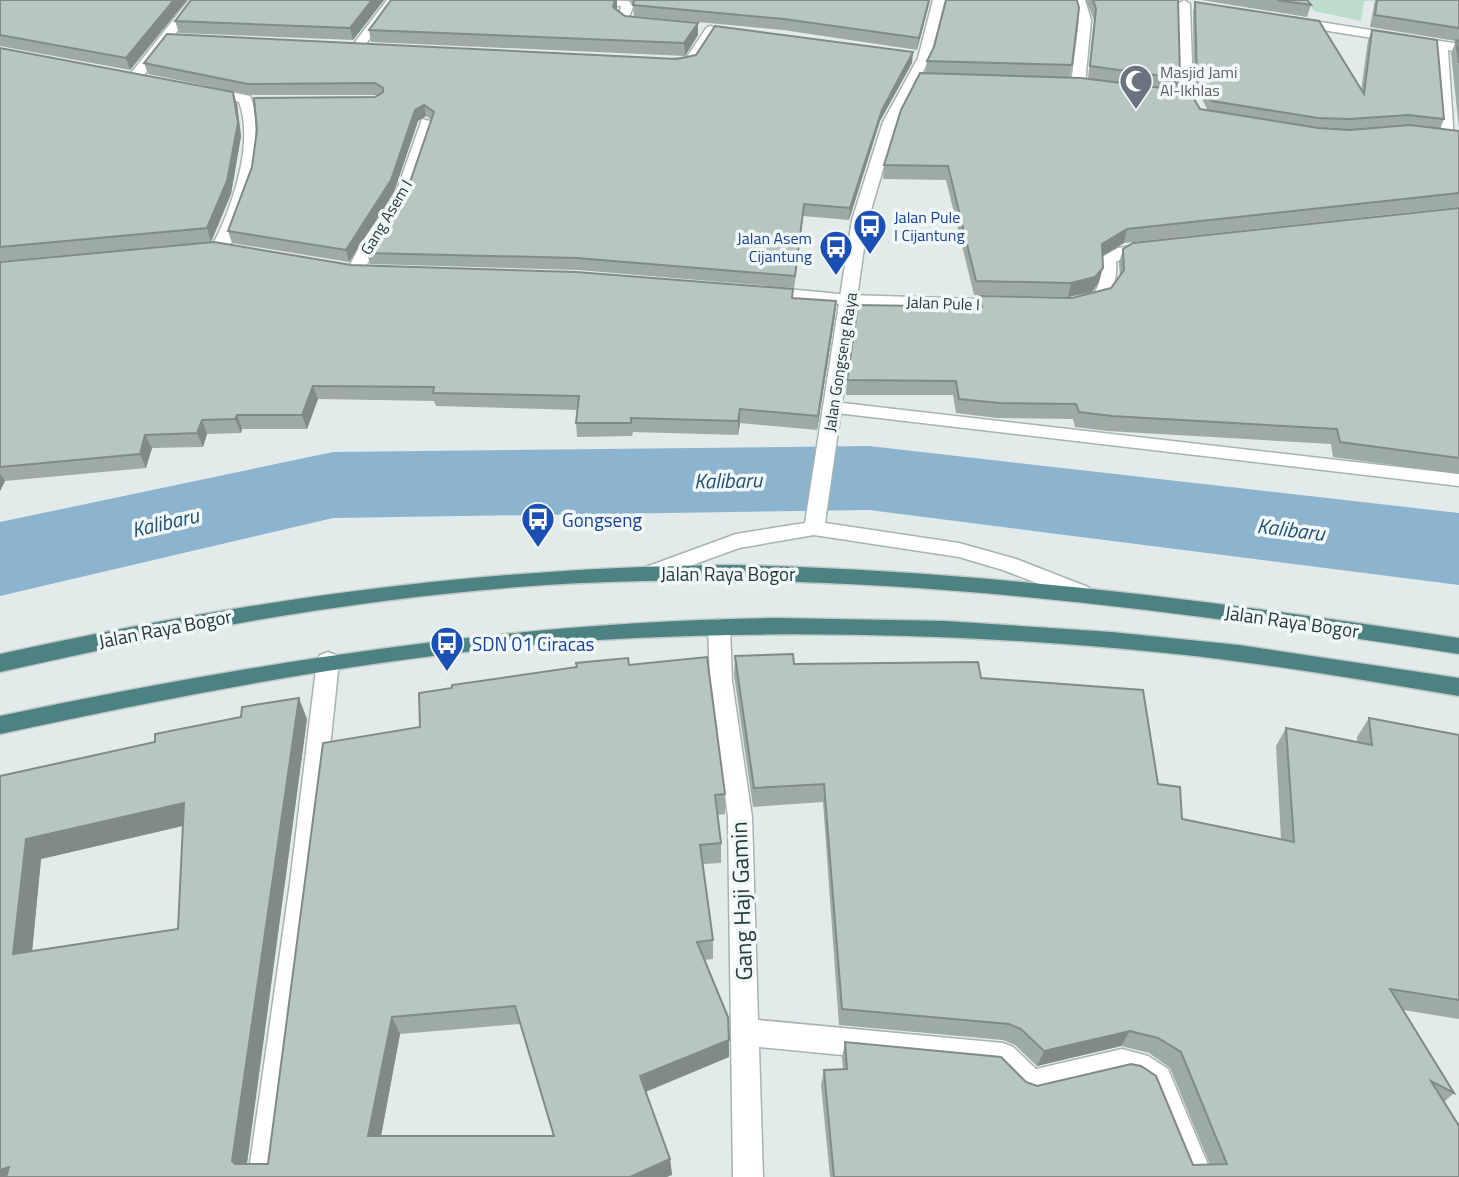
<svg xmlns="http://www.w3.org/2000/svg" width="1459" height="1177" font-family="'Titillium Web',sans-serif">
  <style>
    .green { fill: #bcdccc }
    .lines { fill: none; stroke-linecap: round; stroke-linejoin: round }
    .river { fill: #8cb4ce; fill-rule: evenodd }
    .minor-casing { stroke: #a5b3b2; stroke-width: 3 }
    .tertiary-casing { stroke: #a5b3b2; stroke-width: 3 }
    .trunk-casing { stroke: #c1c8c8; stroke-width: 3 }
    .minor { fill: #fff; fill-rule: evenodd }
    .tertiary { fill: #fff; fill-rule: evenodd }
    .trunk { fill: #4c8282; fill-rule: evenodd }
    .wall { fill: #9daaa8; fill-rule: evenodd }
    .shaded-wall { fill: #808b88 }
    .building { fill: #b7c6c3; stroke: #808b88; stroke-width: 2; fill-rule: evenodd }
    .labels { text-anchor: middle; dominant-baseline: central; stroke-width: 7; stroke-linejoin: round; paint-order: stroke }
    .far-worship-label { font-size: 16px; fill: #5b616d; stroke: #f2f8f7; text-anchor: start }
    .far-street-label { font-size: 16px; fill: #233c3b; stroke: #f2f8f7 }
    .far-transit-label { font-size: 16px; fill: #164399; stroke: #f2f8f7; text-anchor: start }
    .transit-label { font-size: 19px; fill: #164399; stroke: #f2f8f7; text-anchor: start }
    .street-label { font-size: 19px; fill: #233c3b; stroke: #f2f8f7 }
    .water-label { font-size: 21px; font-style: italic; fill: #205275; stroke: #f2f8f7 }
    .near-street-label { font-size: 23px; fill: #233c3b; stroke: #f2f8f7 }
  </style>
  <rect width="100%" height="100%" fill="#e2ebea"/>
  <path class="green" d="M1307 0H1435L1364 1 1361 21 1314 11Z"/>
  <g class="lines">
    <path class="river" d="M869 446 1459 513V585L869 510 333 518 0 596V522L333 452Z"/>
    <defs>
      <path id="minor" d="M189 0H201L141 79H131V73Z
        M387 0H399L362 49H354L352 46Z
        M578 0 629 1 633 7 629 17 650 23 644 27 618 22 621 6 584 4Z
        M1073 0H1085L1091 20 1085 84 1078 88 1071 84 1079 20Z
        M1184 0 1190 4 1193 93 1162 100 1157 99V93L1179 90 1178 4Z
        M1295 18 1459 44V52L1448 50 1454 141 1442 138 1435 48 1291 25V19Z
        M711 26 717 30 694 64 667 66V60L686 58 707 27Z
        M207 87 250 96C264 122 250 245 219 253L211 248C231 211 255 144 239 102L202 94 200 91Z
        M422 119 434 122 410 193 361 274H349L347 271 360 245 396 193Z
        M1148 244 1154 246V252L1128 255 1116 262C1118 285 1107 314 1078 306V300C1109 292 1094 277 1102 257L1118 248Z
        M766 287 850 295 1006 300 1014 305 1006 310 850 305 760 295 758 292Z
        M834 402 1459 474V486L828 412 825 408 828 404Z
        M719 619 727 621 730 627 732 681 752 817 758 1020 1003 1043 1013 1047 1036 1069 1122 1049 1148 1056 1168 1069 1213 1177H1183L1148 1089 1133 1079 1122 1077 1031 1099 1021 1095 996 1070 759 1047 763 1177H733L728 817 710 681 708 627 711 621Z
        M328 652 336 655 339 661 316 883 278 1177H248L290 883 317 661 320 655Z"/>
      <path id="tertiary" d="M933 0H945L930 58 897 122 868 220 825 523 959 543 1016 559 1088 587 1092 592 1088 597 1081 600 1003 570 959 557 814 535 739 548 657 578H643L640 573 643 568 736 534 805 523 852 220 883 122 918 58Z"/>
      <path id="trunk" d="M732 565C977 570 1217 601 1459 638V654C1189 612 917 575 643 581 426 585 211 624 0 672V654C246 600 480 567 732 565Z
        M779 618 945 621 1111 632 1239 645 1459 678V696C1362 680 1265 663 1166 653 990 635 812 630 635 638 421 648 209 689 0 734V716C258 662 515 621 779 618Z"/>
    </defs>
    <use href="#minor" class="minor-casing"/>
    <use href="#tertiary" class="tertiary-casing"/>
    <use href="#trunk" class="trunk-casing"/>
    <use href="#minor" class="minor"/>
    <use href="#tertiary" class="tertiary"/>
    <use href="#trunk" class="trunk"/>
  </g>
  <path class="wall" d="M0 0H187L130 70 0 46Z
    M384 0 353 40 179 33 175 21Z
    M391 0H617V10L625 16 698 35 685 56 371 42 369 30Z
    M630 0H930L917 50 783 30 634 16 633 4Z
    M1086 0H1178L1180 75 1176 88 1168 89 1200 109 1208 111 1202 99 1194 93 1193 12 1195 2 1361 91 1368 40 1372 30 1444 119 1440 129 1459 131V207L1124 243 1103 256 1099 282 1092 292 1068 297 974 295 946 180 883 179 884 165 925 73 927 61 934 47 1072 65 1070 77 1088 79 1094 20Z
    M1201 0H1307L1311 5 1307 17Z
    M1375 0H1459V129L1451 53 1456 41 1370 27Z
    M0 48 237 104 241 136 231 194 211 242 0 261Z
    M677 59 912 63 880 121 849 220 803 216 794 288 578 270 370 264 367 253 410 182 432 120 426 116 418 121 394 192 349 262 232 243 228 231 375 97 378 95H251L148 74 144 63Z
    M1459 208V474L1333 457 1331 444 1108 431 1075 427 1073 419 997 418 956 413 953 395H846L847 380 978 307 980 296 1072 298 1111 288 1120 276 1119 263 1123 249Z
    M0 262 351 265 836 301 835 315 817 430 740 423 738 435 633 432 632 436 577 437 576 423 578 410 436 406 434 401 318 399 307 429H242L241 433 207 434 203 447 152 448 146 468 5 481 0 491Z
    M735 656 794 664 981 678 1158 784 1182 819 1281 839 1276 746 1286 728 1357 742V737L1369 718 1459 735V1019L1403 1010 1454 1093 1444 1102 1459 1177H830L821 1085 824 1070 843 1069 842 1058 845 1042 1026 1082 1193 1165H1210L1170 1068 1149 1053 1121 1046 1037 1066 1015 1045 1003 1040 839 1025 823 802 753 807 734 675Z
    M629 665 725 794V814L717 815 721 843V863L703 864 713 940V959L704 960 729 1057 646 1092 670 1159 672 1175 0 1177V776L307 719 247 1164H268L420 727ZM183 826 178 929 32 951 41 859ZM520 1024 554 1136H381L400 1034Z"/>
  <path class="shaded-wall" d="M174 0H187L130 70 126 58Z
    M372 0H384L353 40 350 28Z
    M615 0H617V8L613 19V7Z
    M929 0H930L917 50 919 38Z
    M698 23V35L685 56 684 43Z
    M913 52 912 63 880 121 849 220 850 208 882 110Z
    M1180 75 1176 88 1167 89 1170 77Z
    M233 92 237 104 241 136 231 194 211 242 207 228Z
    M424 105 426 116 418 121 394 192 349 262 346 250 415 110Z
    M804 204 803 216 794 288 795 276Z
    M1127 229 1124 243 1099 258 1102 244Z
    M1103 268 1099 282 1092 292 1068 297 1071 283Z
    M836 301 835 315 817 430 818 416Z
    M313 386 318 399 307 429 302 415Z
    M740 409V423L738 435V421Z
    M237 415 242 429 241 433 235 419Z
    M202 420 207 434 203 447 197 433Z
    M145 435 152 448 146 468 140 454Z
    M0 473 5 481 0 491Z
    M299 698 307 719 245 1177 232 1161Z
    M184 803 195 823 41 859 30 973 13 954 26 839Z
    M392 1017 400 1034 378 1152 368 1136Z
    M1130 1031 1121 1046 1037 1066 1044 1051Z
    M729 1040V1057L642 1093 640 1076Z
    M670 1159 672 1175 667 1177H630Z
    M9 1167 21 1177H0V1170Z"/>
  <path class="building" d="M0 0H174L126 58 0 35Z
    M191 0H372L350 28 175 21Z
    M391 0H615L613 7 625 16 698 23 684 43 369 30Z
    M634 0H929L919 38 784 19 633 5Z
    M946 0H1077L1079 8 1072 65 927 61 934 47Z
    M1093 0H1178L1180 75 1170 77 1090 66 1096 9Z
    M1277 0H1307L1311 5Z
    M1377 0H1459V28L1375 15Z
    M1195 2 1319 21 1364 94 1372 30 1437 40 1444 119 1408 115 1349 119 1318 118 1212 101 1205 88 1197 83Z
    M715 26 913 52 882 110 850 208 804 204 795 276 577 258 367 253 410 182 434 112 424 105 415 110 391 180 346 250 228 231 252 167 257 130 254 98 375 97 383 92V88L375 83 248 84 144 63 167 34 677 59 696 55Z
    M1456 40 1459 41V63Z
    M0 48 233 92 238 123 227 181 207 228 0 247Z
    M920 73 1081 78 1170 89 1181 88 1191 94 1200 109 1318 128 1350 130 1410 125 1459 131V193L1127 229 1102 244 1103 268 1095 277 1071 283 976 281 948 166 884 165 901 110Z
    M1459 208V458L1340 442 1337 429 1112 416 1079 412 1076 404 1000 403 959 399 956 381 847 380 858 305 982 307 980 296 1072 298 1111 288 1124 270 1123 249 1133 243Z
    M214 242 351 265 576 272 793 289 792 298 836 301 818 416 740 409 738 421 631 418V423H576L579 396 433 393 434 387 313 386 302 415H237L235 419 202 420 197 433 145 435 140 454 0 467V262Z
    M793 654 794 664 978 662 981 678 1143 690 1158 784 1180 787 1182 819 1294 842 1286 728 1372 745 1369 718 1459 735V1000L1390 989 1454 1093 1431 1081 1459 1126V1177H834L824 1070 847 1069 845 1042 1001 1057 1026 1082 1037 1086 1131 1064 1141 1066 1156 1076 1193 1165 1227 1164 1181 1052 1158 1038 1130 1031 1044 1051 1021 1029 1009 1024 842 1009 824 784 754 788 735 656Z
    M707 657 725 794 715 795 721 843 700 845 713 940 697 942 728 1017 729 1040 640 1076 670 1159 630 1177H6L9 1167 0 1170V776L155 742V734L241 717 242 707 299 698 232 1161 235 1164H268L323 743 420 727 419 693 452 688V685L577 667 576 663 628 658 629 665ZM184 803 178 929 13 954 26 839ZM515 1006 554 1136H368L392 1017Z"/>
  <defs>
    <symbol id="mosque-pin" viewBox="-11 -11 22 30"><path d="M0 17L-7.5 6A9.5 9.5 0 1 1 7.5 6Z" fill="#6b7280" stroke="#f2f8f7"/><path d="M3.5-4.9A6 6 0 1 0 3.5 4.9A5 5 0 1 1 3.5-4.9Z" fill="#fff"/></symbol>
    <symbol id="bus-pin" viewBox="-11 -11 22 30"><path d="M0 17L-7.5 6A9.5 9.5 0 1 1 7.5 6Z" fill="#1a4fb4" stroke="#f2f8f7"/><path d="M-5-6H5V4H4V6H2V4H-2V6H-4V4H-5ZM-3.5-4V0h7V-4ZM-3.5 1.2v1.5H-2V1.2ZM2 1.2v1.5H3.5V1.2Z" fill="#fff"/></symbol>
  </defs>
  <g fill-rule="evenodd">
    <use href="#mosque-pin" x="1117" y="62" width="38" height="52"/>
    <use href="#bus-pin" x="851" y="207" width="38" height="52"/>
    <use href="#bus-pin" x="817" y="228" width="38" height="52"/>
    <use href="#bus-pin" x="519" y="500" width="38" height="52"/>
    <use href="#bus-pin" x="428" y="624" width="38" height="52"/>
  </g>
  <g class="labels">
    <g class="far-worship-label">
      <text x="1160" y="72">Masjid Jami<tspan x="1160" dy="18">Al-Ikhlas</tspan></text>
    </g>
    <g class="far-street-label">
      <text transform="translate(386 217) rotate(-59)">Gang Asem I</text>
      <text transform="translate(943 303) rotate(2)">Jalan Pule I</text>
      <text transform="translate(840 362) rotate(-81)">Jalan Gongseng Raya</text>
    </g>
    <g class="far-transit-label">
      <text x="894" y="217">Jalan Pule<tspan x="894" dy="18">I Cijantung</tspan></text>
      <text x="812" y="238" text-anchor="end">Jalan Asem<tspan x="812" dy="18">Cijantung</tspan></text>
    </g>
    <g class="transit-label">
      <text x="562" y="519">Gongseng</text>
      <text x="472" y="643">SDN 01 Ciracas</text>
    </g>
    <g class="street-label">
      <text x="728" y="573">Jalan Raya Bogor</text>
      <text transform="translate(1292 621) rotate(8)">Jalan Raya Bogor</text>
      <text transform="translate(165 628) rotate(-11)">Jalan Raya Bogor</text>
    </g>
    <g class="water-label">
      <text transform="translate(728 480) rotate(-1)">Kalibaru</text>
      <text transform="translate(165 522) rotate(-13)">Kalibaru</text>
      <text transform="translate(1291 529) rotate(7)">Kalibaru</text>
    </g>
    <g class="near-street-label">
      <text transform="translate(741 901) rotate(-92)">Gang Haji Gamin</text>
    </g>
  </g>
</svg>
